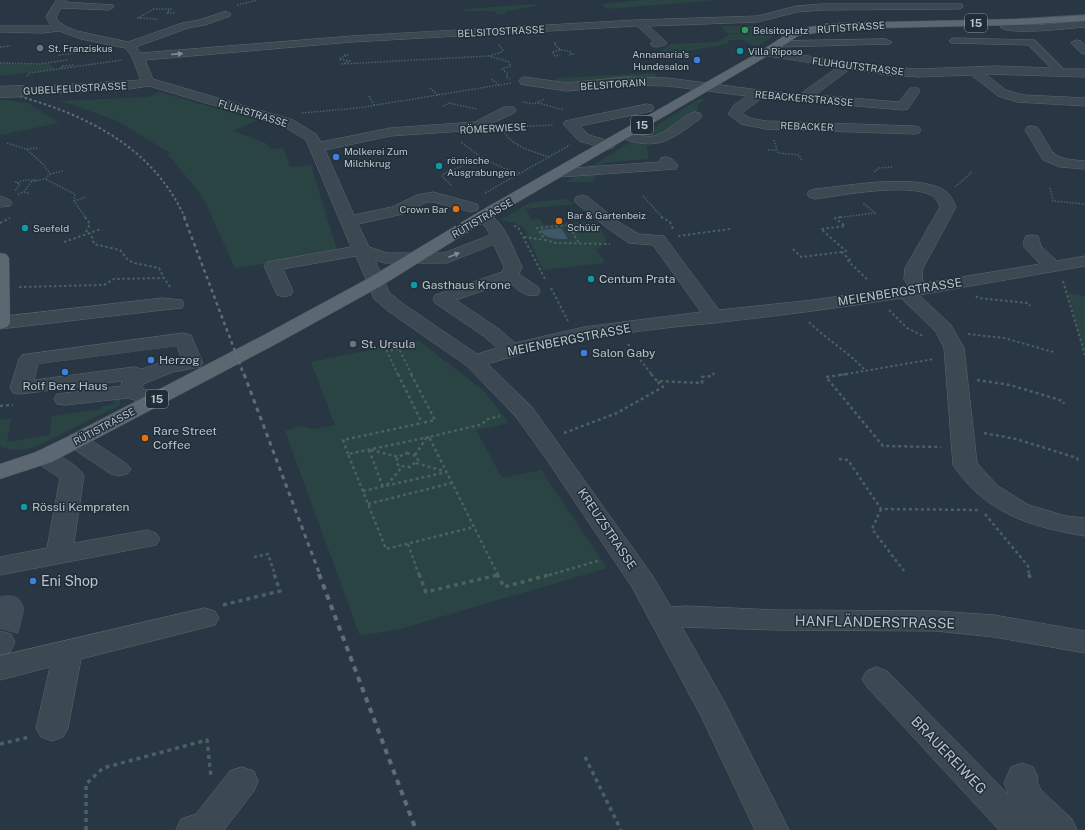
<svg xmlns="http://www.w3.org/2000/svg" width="1085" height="830" font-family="'Public Sans',sans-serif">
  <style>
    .green { fill: #2a4443 }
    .water { fill: #3f576b }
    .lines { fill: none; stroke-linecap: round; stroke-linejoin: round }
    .minor-tunnel { stroke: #3e4c58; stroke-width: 30; stroke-dasharray: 30 15; stroke-linecap: butt }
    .minor-casing { stroke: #5b6670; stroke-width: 1 }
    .major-casing { stroke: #46525c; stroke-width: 1 }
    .path-far3 { stroke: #4b6161; stroke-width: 1.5; stroke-dasharray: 1.5 1.5; stroke-linecap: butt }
    .path-far2 { stroke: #4b6161; stroke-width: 2; stroke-dasharray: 2.5 2.5; stroke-linecap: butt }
    .path-far1 { stroke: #4b6161; stroke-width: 2.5; stroke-dasharray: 3 3; stroke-linecap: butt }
    .path { stroke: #4b6161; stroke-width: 3.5; stroke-dasharray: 4 4; stroke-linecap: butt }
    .minor { fill: #3d4952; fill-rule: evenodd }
    .major { fill: #5b6872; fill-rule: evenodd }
    .rail-far4 { stroke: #5f6d79; stroke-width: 1.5; stroke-dasharray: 2 2; stroke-linecap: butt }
    .rail-far3 { stroke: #5f6d79; stroke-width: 2; stroke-dasharray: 2.5 2.5; stroke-linecap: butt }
    .rail-far2 { stroke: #5f6d79; stroke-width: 2.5; stroke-dasharray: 3.5 3.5; stroke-linecap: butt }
    .rail-far1 { stroke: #5f6d79; stroke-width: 3; stroke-dasharray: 4.5 4.5; stroke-linecap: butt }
    .rail { stroke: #5f6d79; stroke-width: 4; stroke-dasharray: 5.5 5.5; stroke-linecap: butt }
    .minor-bridge-casing { stroke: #5b6670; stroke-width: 12; stroke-linecap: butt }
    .minor-bridge { stroke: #3d4952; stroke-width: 11 }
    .oneway { fill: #828c95 }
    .leisure-dot { fill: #2e9e5b; stroke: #212e38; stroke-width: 1.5 }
    .worship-dot { fill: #6b7280; stroke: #212e38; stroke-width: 1.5 }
    .culture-dot { fill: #0f9aa8; stroke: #212e38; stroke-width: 1.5 }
    .shop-dot { fill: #3f7fe0; stroke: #212e38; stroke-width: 1.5 }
    .food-dot { fill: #e8710a; stroke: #212e38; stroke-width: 1.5 }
    .labels { text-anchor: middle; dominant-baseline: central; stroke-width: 3; stroke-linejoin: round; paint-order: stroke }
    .far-street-label { font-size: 10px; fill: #bac3cc; stroke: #212e38 }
    .far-poi-label { font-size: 10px; fill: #bac3cc; stroke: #212e38; text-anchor: start }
    .shield { fill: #212e38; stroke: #8c96a0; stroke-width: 1 }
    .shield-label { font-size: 11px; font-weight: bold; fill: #bac3cc }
    .poi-label { font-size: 12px; fill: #bac3cc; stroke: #212e38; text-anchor: start }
    .street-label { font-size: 12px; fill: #bac3cc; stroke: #212e38 }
    .near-poi-label { font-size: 14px; fill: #bac3cc; stroke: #212e38; text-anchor: start }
    .near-street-label { font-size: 14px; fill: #bac3cc; stroke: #212e38 }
  </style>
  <rect width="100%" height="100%" fill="#283743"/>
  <path class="green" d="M644 0H718L606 9 602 4Z
    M535 4 536 6 506 11 505 14 499 15 493 11H461L464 9Z
    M722 26H763L768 34 779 28 783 29 757 47 742 40H730L727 44 688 51 671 60 654 57 670 44 718 42 730 34H744L726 33Z
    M0 63 37 65 48 63 56 69 2 76 0 75Z
    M654 73 658 79 574 85 558 84 556 78Z
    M159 92 257 120 233 131 266 143 271 149 283 148 290 167 311 165 337 250 235 269 208 208 197 189 168 155 170 153 117 121 73 105 58 101 148 97Z
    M0 99 28 103 59 123 0 135Z
    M699 99 705 100 697 105 699 110 646 143 649 159 603 163 593 182H566Z
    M567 199 574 204 526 209 532 220 540 219 544 225 596 221 607 240 597 250 605 263 543 270 523 227 515 223 501 220 531 202Z
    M1068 293 1085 296V355Z
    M418 340 484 391 509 423 476 430 502 478 541 470 607 568 400 629 360 636 285 431 300 426 313 429 335 425 311 362Z
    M120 397V405L33 448C21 450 11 451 0 446V420L11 418 7 442 49 435 52 416 101 409 102 406 114 404V398Z"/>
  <path class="water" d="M561 228 568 239C557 239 546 240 540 230Z"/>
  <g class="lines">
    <path class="minor-tunnel" d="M0 611 9 610 1 642"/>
    <defs>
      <path id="minor" d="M57 0H67L65 2 113 5 114 7 109 10 61 8 56 17 59 22 67 27 77 31 128 42 182 23 199 20 226 11 231 14 230 16 205 25 188 28 136 47 141 53 352 36 636 20 758 16 796 6 822 4H962L963 6 962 8 958 9 822 10 797 12 758 22 649 26 667 43 665 45 656 47 652 46 650 44 653 41 637 26 352 42 145 60 153 79 293 120 316 134 321 142 390 128 475 122 504 107H514L516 110 514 113 478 130 390 136 325 150 354 215 392 207 417 195 433 192 477 204 479 207 477 210 471 212 433 202H427L403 214 358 224 369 247 387 253H444L490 235 487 229 475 216 477 213C500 207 514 251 522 267L519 274 538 287 540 291 538 295C525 298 517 289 508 282L456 300 499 329 515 343 584 327 701 312 653 245 629 243 607 228 576 203 574 200 576 197 582 195 588 197 619 222 639 234 664 236 719 310 813 300 908 286 904 279 905 268 940 207C938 202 936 198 931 195 906 183 843 195 815 199L809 197 807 194 809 191 815 189C847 186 915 173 944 190 950 193 953 201 956 207L923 268 922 279 925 283 1040 264 1024 247V240L1026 236 1032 235 1038 236 1041 246 1057 261 1085 256V266L919 295 951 325 964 348 977 463 998 486 1029 505 1066 516 1085 518V536C1030 527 985 513 953 465L944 348 936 332 901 298C839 308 776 316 714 323 649 329 585 337 521 353L520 355 511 357 488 364 532 407 652 575 671 607 686 606 776 610 936 611 994 615 1085 631V653L994 637 936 631 776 630 682 627 725 703 789 830H755L701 716 632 587 545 457 516 417 467 366 388 311 374 299 356 256 283 269 293 291 291 295 284 297 277 295 264 266 267 262 351 247 306 140 283 126 149 86 129 89 24 95 20 94 18 91 20 88 24 87 141 80 131 55 125 48 81 39 59 31 42 33 0 32V26H51L46 17ZM494 245 504 267 502 272 435 295 433 299 435 303 485 337 497 348 477 354 402 303 389 292 375 260 385 263H446Z
        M1085 21V27C1071 28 1007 36 1000 27L1005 24 1038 25Z
        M955 38 1035 40 1064 69H1085V77L985 74 1006 90 1023 95 1085 98V106L1017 102 998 96 971 75 919 77 887 75 850 69 815 95 899 102 910 88H918L920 91 908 109 903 110 762 98 742 113 750 118 766 121 914 126 919 127 921 130 919 133 914 134 766 129 741 124 728 114 734 105 747 96 668 86 626 85 567 91 525 85 521 84 519 81 521 78 525 77 567 83 626 77 668 78 759 90 800 94 838 67 761 55 759 53 761 51 765 50 887 67 919 69 997 66 1051 68 1028 45 951 43 949 41 951 39Z
        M886 39 892 42 890 44 778 47 772 44 778 41Z
        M1077 40 1081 41 1085 45V54L1081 53 1071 43Z
        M647 104 652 105 654 108 652 111 580 126 589 135 613 142 615 145 613 148 608 149 579 141 563 124 565 121 570 120Z
        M695 112 700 113 702 116 700 119C669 141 659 151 620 138L618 135 620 132C632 129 642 139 654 136 670 132 680 116 695 112Z
        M1032 126 1037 127C1056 155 1048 158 1085 161V169L1060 167 1043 160 1025 130 1027 127Z
        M666 157C672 158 675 161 678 166L676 169 559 177 554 176 552 173 554 170 559 169 660 162 659 161 661 158Z
        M0 196 10 200 12 203 10 206 0 207Z
        M163 298 182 300 184 304 182 308 163 310 0 329V317Z
        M184 333 191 335 203 363 200 367 173 372 143 384 142 388 152 392 155 397 152 402 144 403 128 398 65 405 57 404 54 399 57 394 121 386 122 381 21 394 13 393 10 388 19 359 22 355ZM177 346 181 358 162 362 142 369 134 367 34 380 38 364Z
        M77 434 85 436 127 464 131 469 127 474 119 476 111 474 69 446 66 441 69 436Z
        M44 450C57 453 76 464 84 475L74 543 147 530 156 533 160 539 156 545 0 575V557L47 548 60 478 36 462 32 457 36 452Z
        M205 608 215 611 219 618 215 625 81 659 68 728 63 737 52 741 41 737 36 728 50 667 0 680V656Z
        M0 631 11 634 15 642 10 652 0 655Z
        M877 667 887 671 1009 795 1004 783 1011 767 1022 763 1033 767 1038 777 1037 782 1041 790 1072 819 1077 830H999L867 687 862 679 867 671Z
        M242 767 254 771 258 781 254 791 224 830H176L181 819 196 814 230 771Z"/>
      <path id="major" d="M1085 15V21L1014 25 838 29 798 36 769 55 489 219 381 286 276 344 52 462 0 479V464L36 452 69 436 262 336 369 278 477 213 761 51 790 32 809 27 838 23 1014 19Z
        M0 253 6 254 9 258 10 323 7 327 0 329Z"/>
    </defs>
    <use href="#minor" class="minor-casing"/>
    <use href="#major" class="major-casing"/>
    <path class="path-far3" d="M237 5 258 0
      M157 19 138 18 154 9H171L167 13H175
      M556 43H554L560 50 569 51 573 54 568 55
      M499 45 503 50 502 52 489 56 509 62 511 66 502 69 508 74 506 77 510 79
      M0 47 10 46
      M560 50 552 52 555 56 560 55
      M59 55 83 52
      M344 55H348L339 59 350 61 342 64 489 56
      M0 63 38 64 68 60
      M61 68 62 66 74 65
      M27 76 30 73 122 60
      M491 79 499 85
      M430 88 438 95
      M369 96 374 105
      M523 102 534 104 545 99
      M538 103 564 110
      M443 106 449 103 476 109
      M302 113 358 108 511 83
      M512 127 553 125
      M503 130C512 147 532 151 549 157L570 145
      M774 140 778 153 799 155 802 161
      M7 143 26 149 43 164 50 174 45 179 75 194 74 201 86 218
      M27 149 38 148
      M768 150H777
      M482 158 503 168 520 173
      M874 172 879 168 892 167
      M50 174 63 171
      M15 182 20 184 15 191
      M17 183 25 180H36
      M451 185 442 176 445 173 482 158 461 142
      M955 187 971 173 970 171
      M1050 188 1053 201 1085 204
      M24 192 30 194
      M485 193 549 157
      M18 194 24 192 31 182 45 179
      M643 196 663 218
      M74 201 86 197
      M835 218 875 213 863 203"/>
    <path class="path-far2" d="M85 217 90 224 86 232 91 234 94 244 120 250 128 260 134 263 159 268 164 278
      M661 217 670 222 673 229
      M841 217 835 218 845 226 821 229 846 251 842 252 851 261H848L869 281
      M0 223 10 218
      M567 223 579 243
      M568 225 537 228 545 240 556 243 610 244
      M514 226 518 227 545 279
      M678 236 730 229
      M524 237 545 240
      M64 242 101 229
      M793 249 801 257 842 252
      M1063 281 1085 355
      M19 287 104 285 114 279 164 278 170 287
      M551 288 568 321
      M976 296 978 298 1028 303 1030 306
      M889 310 907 328 923 336
      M809 322C827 340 847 351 865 370
      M968 334 1004 338 1053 352 1054 355
      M628 344 652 375
      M398 375 387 351 399 349 412 375
      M713 375 715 371
      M841 375 934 359"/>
    <path class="path-far1" d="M398 374 422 423
      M411 374 435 420 422 423
      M651 374 657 381 702 383V377L712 376 713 374
      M847 374 826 377 883 446 941 447
      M977 380 1010 385 1063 401 1064 404
      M0 406 13 405
      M564 433 617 413 663 387 657 381
      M984 433 1016 439 1077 458 1078 461
      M429 437 348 454 386 549 474 527
      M369 450 383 487
      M371 450 398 457
      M407 453 416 456 418 460 410 467 399 466 396 462 398 457Z
      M348 454 343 440 422 423
      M415 455 427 437
      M839 459 848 460 881 509 981 510
      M416 463 447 472
      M387 485 402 467
      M363 491 447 472
      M368 504 452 483
      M881 509 872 529 904 571
      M985 514 1028 566 1029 575
      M408 544 419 575
      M254 557 268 554 275 575
      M498 575 429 437 483 424 485 420 500 416
      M549 575 601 560"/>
    <path class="path" d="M419 574 426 592 498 575
      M497 574 504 587 552 574
      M1029 574 1030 578
      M223 605 280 591 274 574
      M0 744 29 737
      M585 757 621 830
      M86 830V784L103 768 207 740 211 777"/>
    <use href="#minor" class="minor"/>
    <use href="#major" class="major"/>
    <path class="rail-far4" d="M0 91 19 96"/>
    <path class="rail-far3" d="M15 95C87 115 153 147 185 218"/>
    <path class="rail-far2" d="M184 217 244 375"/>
    <path class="rail-far1" d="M244 374 320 575"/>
    <path class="rail" d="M319 574 416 830"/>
    <defs>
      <path id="minor-bridge" d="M0 92 24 91"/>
    </defs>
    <use href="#minor-bridge" class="minor-bridge-casing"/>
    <use href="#minor-bridge" class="minor-bridge"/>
  </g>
  <defs><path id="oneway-solid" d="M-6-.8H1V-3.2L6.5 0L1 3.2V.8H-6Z"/></defs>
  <g class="oneway">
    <use href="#oneway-solid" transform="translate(177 54) rotate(-5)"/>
    <use href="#oneway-solid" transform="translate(454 255) rotate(-22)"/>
  </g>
  <circle class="leisure-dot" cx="745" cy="30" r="4"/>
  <g class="worship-dot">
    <circle cx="40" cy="48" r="4"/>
    <circle cx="353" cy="344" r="4"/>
  </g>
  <g class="culture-dot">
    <circle cx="740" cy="51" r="4"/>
    <circle cx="439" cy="166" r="4"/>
    <circle cx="25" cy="228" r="4"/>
    <circle cx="591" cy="279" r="4"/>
    <circle cx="414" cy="285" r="4"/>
    <circle cx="24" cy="507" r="4"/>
  </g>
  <g class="shop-dot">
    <circle cx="697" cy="60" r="4"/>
    <circle cx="336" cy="157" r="4"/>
    <circle cx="584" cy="353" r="4"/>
    <circle cx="151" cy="360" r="4"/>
    <circle cx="65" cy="372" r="4"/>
    <circle cx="33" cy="581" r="4"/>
  </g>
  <g class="food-dot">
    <circle cx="456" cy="209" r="4"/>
    <circle cx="559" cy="221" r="4"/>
    <circle cx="145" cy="438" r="4"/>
  </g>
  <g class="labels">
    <g class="far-street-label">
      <text transform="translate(851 27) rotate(-4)">RÜTISTRASSE</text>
      <text transform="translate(501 31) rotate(-3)">BELSITOSTRASSE</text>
      <text transform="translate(858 66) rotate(7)">FLUHGUTSTRASSE</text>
      <text transform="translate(613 84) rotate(-4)">BELSITORAIN</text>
      <text transform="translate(75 88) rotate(-3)">GUBELFELDSTRASSE</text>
      <text transform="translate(804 98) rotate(5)">REBACKERSTRASSE</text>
      <text transform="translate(253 113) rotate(17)">FLUHSTRASSE</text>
      <text transform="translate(807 126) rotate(2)">REBACKER</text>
      <text transform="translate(493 128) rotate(-3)">RÖMERWIESE</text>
      <text transform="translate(482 218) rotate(-30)">RÜTISTRASSE</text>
      <text transform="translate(104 426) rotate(-28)">RÜTISTRASSE</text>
    </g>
    <g class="far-poi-label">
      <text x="753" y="30">Belsitoplatz</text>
      <text x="48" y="48">St. Franziskus</text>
      <text x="748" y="51">Villa Riposo</text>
      <text x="689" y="54" text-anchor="end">Annamaria’s<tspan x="689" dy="12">Hundesalon</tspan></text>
      <text x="344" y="151">Molkerei Zum<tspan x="344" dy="12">Milchkrug</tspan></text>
      <text x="447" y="160">römische<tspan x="447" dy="12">Ausgrabungen</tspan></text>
      <text x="448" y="209" text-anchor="end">Crown Bar</text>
      <text x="567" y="215">Bar &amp; Gartenbeiz<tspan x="567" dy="12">Schüür</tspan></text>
      <text x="33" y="228">Seefeld</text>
    </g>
    <g class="shield">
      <rect x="965" y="14" width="22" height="18" rx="3"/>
      <rect x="631" y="116" width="22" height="18" rx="3"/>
      <rect x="146" y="390" width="22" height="18" rx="3"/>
    </g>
    <g class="shield-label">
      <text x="976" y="23">15</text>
      <text x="642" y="125">15</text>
      <text x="157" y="399">15</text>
    </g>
    <g class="poi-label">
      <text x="599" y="279">Centum Prata</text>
      <text x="422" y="285">Gasthaus Krone</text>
      <text x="361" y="344">St. Ursula</text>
      <text x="592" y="353">Salon Gaby</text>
      <text x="159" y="360">Herzog</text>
      <text x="65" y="386" text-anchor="middle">Rolf Benz Haus</text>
      <text x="153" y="431">Rare Street<tspan x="153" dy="14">Coffee</tspan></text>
      <text x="32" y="507">Rössli Kempraten</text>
    </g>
    <g class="street-label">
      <text transform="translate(900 292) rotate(-9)">MEIENBERGSTRASSE</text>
      <text transform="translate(569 340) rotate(-11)">MEIENBERGSTRASSE</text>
      <text transform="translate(607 529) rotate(56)">KREUZSTRASSE</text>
    </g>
    <g class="near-poi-label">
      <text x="41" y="581">Eni Shop</text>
    </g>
    <g class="near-street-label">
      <text transform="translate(875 622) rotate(1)">HANFLÄNDERSTRASSE</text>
      <text transform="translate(949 755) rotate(46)">BRAUEREIWEG</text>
    </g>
  </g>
</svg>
